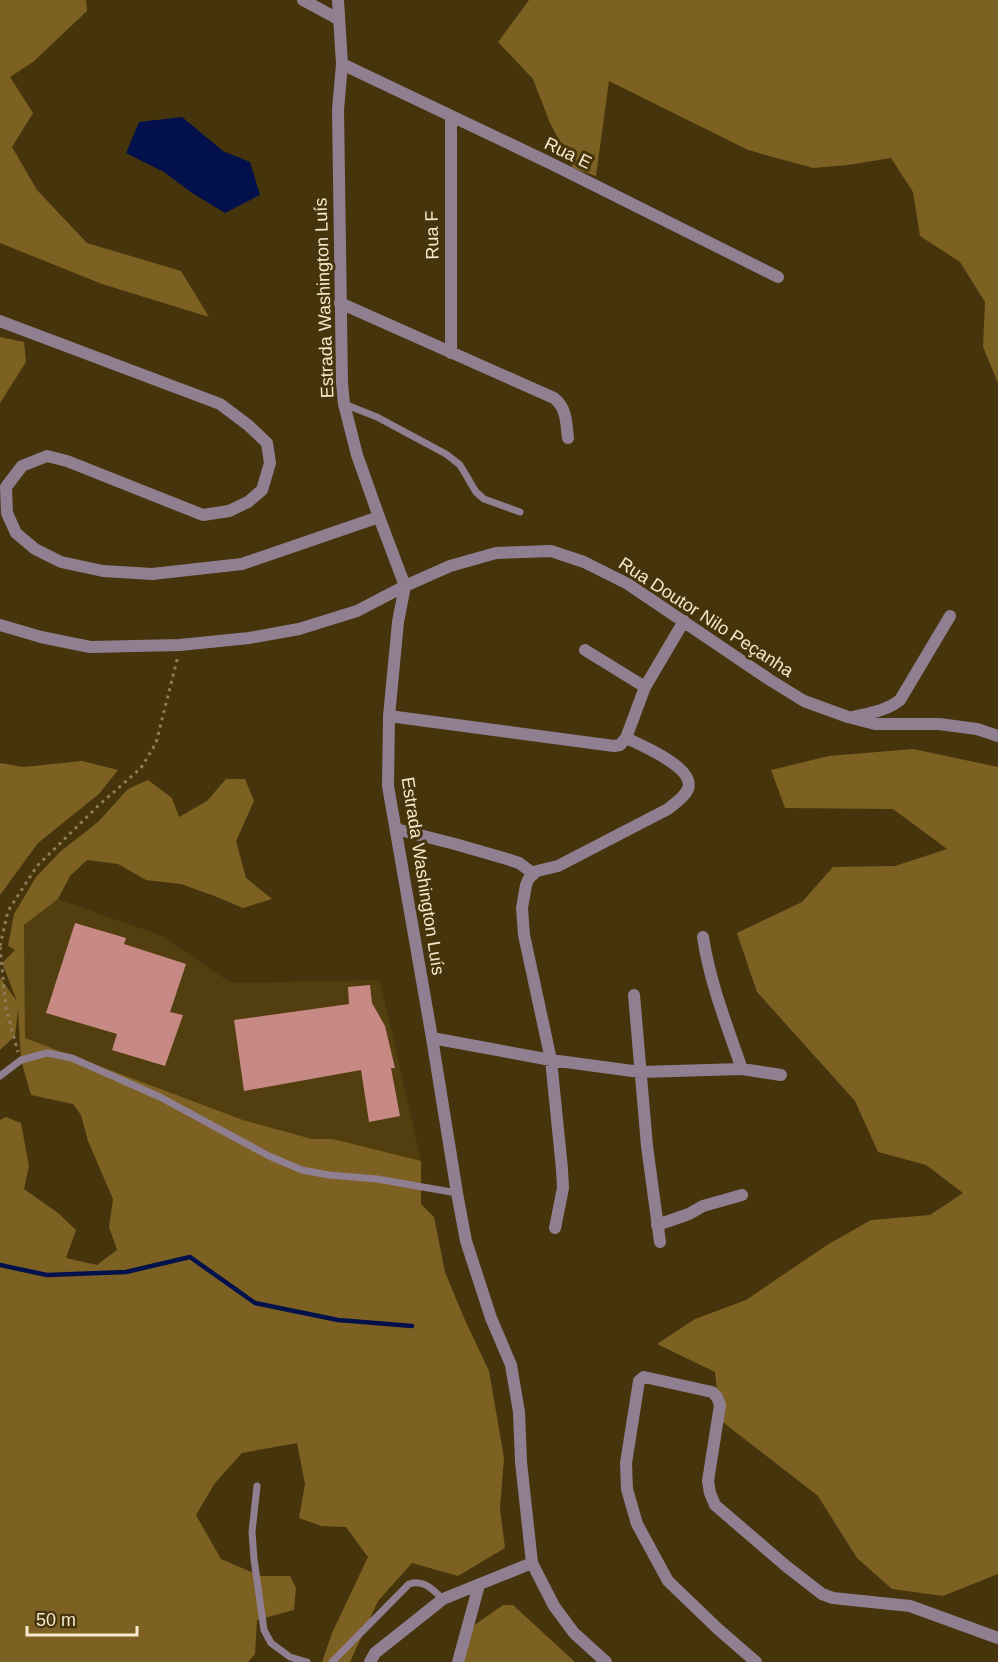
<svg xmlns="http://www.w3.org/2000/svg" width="998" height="1662" font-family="Arial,sans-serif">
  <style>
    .built { fill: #523e0e }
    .forest { fill: #7d6123 }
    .water { fill: #02114c }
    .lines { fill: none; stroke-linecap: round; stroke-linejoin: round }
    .stream { stroke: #02114c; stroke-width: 4.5 }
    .building { fill: #c68984 }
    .path { stroke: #8d7d5a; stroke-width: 3; stroke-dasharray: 3 4.5; stroke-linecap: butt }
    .service { stroke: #907f91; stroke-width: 7 }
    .minor { stroke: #907f91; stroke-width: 12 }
    .tertiary { stroke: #907f91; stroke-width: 12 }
    .labels { text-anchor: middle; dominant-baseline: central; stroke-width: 6; stroke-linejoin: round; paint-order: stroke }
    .street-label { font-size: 18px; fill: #f6e9ce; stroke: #46340c }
  </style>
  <rect width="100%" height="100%" fill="#46340c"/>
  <path class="built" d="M58 899 162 936 231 983 380 980 421 1161 333 1139H312L243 1120 25 1038 24 925Z"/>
  <path class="forest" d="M0 0H86L87 11 33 62 10 77 33 113 12 147 37 190 87 243 181 271 209 317 102 284 0 243Z
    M529 0H998V383L983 347 985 302 960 262 920 236 913 192 891 158 848 165 813 168 748 150 609 81 596 176 573 168 550 123 533 79 498 42Z
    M0 337 24 342 26 362 0 403Z
    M913 749 998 767V1574L943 1596 892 1589 857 1558 818 1496 720 1420 715 1372 657 1344 695 1319 746 1300 827 1245 871 1220 930 1215 963 1193 926 1165 878 1152 855 1101 757 992 737 933 802 902 833 867 895 866 947 849 893 809 785 808 771 770 829 756Z
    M82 761 118 770 99 794 38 843 0 895V763L24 767Z
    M226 779H245L254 801 236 841 246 878 272 899 243 908 217 897 181 884 146 880 118 864 87 860 70 876 58 899 24 925 25 1038 243 1120 312 1139H333L421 1161V1204L434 1217 445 1272 464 1318 489 1371 504 1458 500 1509 505 1548 458 1576 412 1563 378 1601 350 1662H322L332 1633 368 1557 346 1527 321 1526 299 1518 305 1484 297 1443 242 1453 215 1483 196 1515 221 1559 261 1576H290L296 1588 294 1610 257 1620 255 1654 248 1662H0V1120L6 1117 21 1123 29 1166 24 1189 58 1213 76 1230 66 1258 97 1265 117 1250 109 1227 113 1199 88 1141 81 1115 73 1104 31 1095 21 1060 18 1010 15 1036 0 1050V978L17 1001 2 963 15 950 8 946 14 914 36 877 61 851 98 822 128 789 148 780 172 798 179 817 207 801Z
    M503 1605H513L575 1662H460L466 1631Z"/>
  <path class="water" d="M182 117 223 151 250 162 260 195 225 213 192 193 164 172 126 153 139 122Z"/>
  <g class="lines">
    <path class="stream" d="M0 1265 47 1275 126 1272 190 1257 255 1303 338 1320 412 1326"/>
  </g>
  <path class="building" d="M75 923 126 938 124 944 186 964 170 1012 183 1015 165 1066 112 1050 117 1034 46 1013Z
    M370 985 372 1003 385 1026 395 1068H391L400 1116 369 1122 361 1070 244 1091 234 1020 349 1004 348 987Z"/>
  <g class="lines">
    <path class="path" d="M0 946 8 911 37 866 98 806 141 768 156 743 178 656
      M0 947 6 1008 18 1052"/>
    <path class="service" d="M344 404 377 417 446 454 460 465 476 492 484 499 520 512
      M0 1076 21 1060 47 1053 72 1058 160 1097 269 1156 302 1170 329 1175 377 1179 457 1193
      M257 1486 252 1532 254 1559 264 1630 271 1643 290 1657 307 1662
      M332 1662 409 1584C424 1579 433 1590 443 1599"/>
    <path class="minor" d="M303 0 338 19
      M342 64 550 163 778 277
      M451 117V353
      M340 303 554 398C567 408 566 423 568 438
      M0 321 220 404 248 425 267 443 270 463 262 490 248 502 229 511 203 515 67 461 47 456 22 466 6 487 7 513 16 533 35 549 61 562 103 571 152 574 242 564 379 517
      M0 625 41 637 90 647 180 645 249 638 299 629 357 611 405 586 450 566 496 553 551 551 584 562 628 584 770 680 804 701 848 717 875 724H939L977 729 998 736
      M585 650 645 687 684 621
      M389 716 614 746 620 745 626 738 645 687
      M853 717C870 713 886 711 900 700L950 616
      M396 829 455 844 507 859 519 863 534 874
      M703 937C710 983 727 1026 742 1069
      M634 995 647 1146 660 1242
      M432 1038 551 1060 640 1072 742 1069 781 1075
      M657 1225 689 1214 703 1206 742 1195
      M555 1228 563 1188 562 1169 551 1060 524 935 522 908 526 885 529 878 537 871 558 866 668 809C675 803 684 798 688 789 696 768 641 745 626 738
      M370 1662 375 1653 443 1599 532 1563
      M458 1662 479 1585
      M756 1662 718 1629 668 1581 637 1524 627 1489 626 1463 639 1381 644 1377 712 1392 717 1397 720 1405 708 1481 710 1493 715 1505 786 1566 822 1594 833 1598 910 1606 998 1638"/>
    <path class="tertiary" d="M338 0 342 64 338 110 342 383 344 404 357 455 379 517 405 586 398 622 389 716 388 786 432 1038 457 1193 466 1241 491 1318 511 1365 519 1412 521 1462 532 1563 554 1606 574 1633 606 1662"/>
  </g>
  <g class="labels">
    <g class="street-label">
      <text transform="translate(568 153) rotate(26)">Rua E</text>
      <text transform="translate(432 235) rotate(-91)">Rua F</text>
      <text transform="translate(324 298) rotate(-92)">Estrada Washington Luís</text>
      <text transform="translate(706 617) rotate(33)">Rua Doutor Nilo Peçanha</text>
      <text transform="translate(423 876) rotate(81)">Estrada Washington Luís</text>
    </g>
  </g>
  <path d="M27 1626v9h110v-9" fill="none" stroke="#f6e9ce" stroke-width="3"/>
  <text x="36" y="1626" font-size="18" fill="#f6e9ce" stroke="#46340c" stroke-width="4.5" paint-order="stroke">50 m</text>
</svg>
